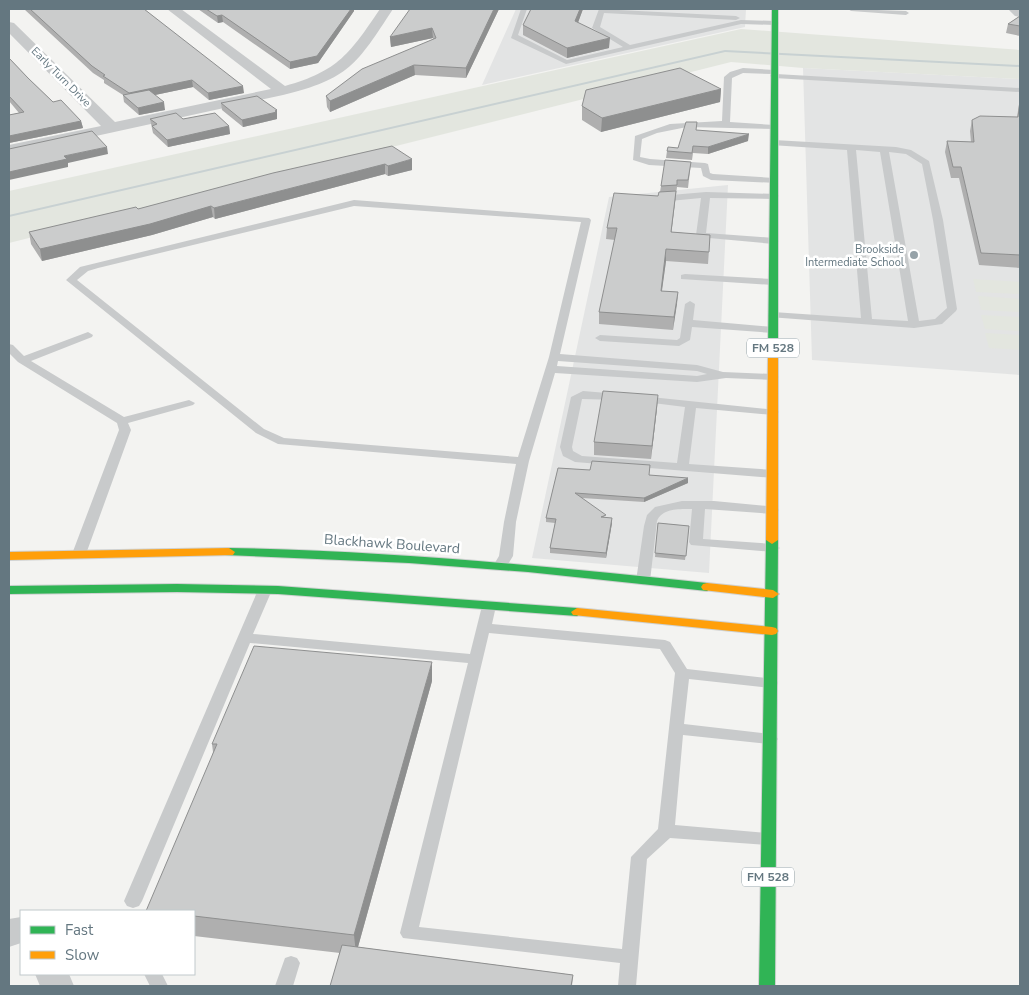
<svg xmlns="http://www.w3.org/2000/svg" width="1029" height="995" font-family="'Nunito Sans',sans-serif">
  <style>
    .built { fill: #e3e4e4 }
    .green { fill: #e3e6df }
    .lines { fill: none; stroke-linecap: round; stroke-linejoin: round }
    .stream { fill: #c8d1d2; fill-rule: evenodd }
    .fast-casing { stroke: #cfd1d1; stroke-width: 2 }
    .slow-casing { stroke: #cfd1d1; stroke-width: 2 }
    .lane { fill: #c8cacb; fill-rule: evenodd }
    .street { fill: #c8cacb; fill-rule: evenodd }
    .fast { fill: #30b455; fill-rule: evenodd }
    .slow { fill: #ff9f0a; fill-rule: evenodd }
    .wall { fill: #afafaf }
    .shaded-wall { fill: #8e8f8f }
    .building { fill: #cbcccc; stroke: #8e8f8f }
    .poi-dot { fill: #96a2a8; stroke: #fff; stroke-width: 2 }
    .labels { text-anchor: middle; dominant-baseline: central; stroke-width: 5; stroke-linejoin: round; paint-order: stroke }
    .far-street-label { font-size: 11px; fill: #647780; stroke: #fff }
    .far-poi-label { font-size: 11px; fill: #647780; stroke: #fff; text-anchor: end }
    .shield { fill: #fff; stroke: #92a0a6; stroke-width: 1 }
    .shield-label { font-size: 12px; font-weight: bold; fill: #647780 }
    .street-label { font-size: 14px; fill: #647780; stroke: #fff }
  </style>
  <rect width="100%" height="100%" fill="#f3f3f1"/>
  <path class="built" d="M516 9H746L745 27 482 85Z
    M803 68 1020 79V375L812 360Z
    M728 185 709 573 532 558 609 197Z"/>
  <path class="green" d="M741 29 1020 50V79L803 68 731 62 9 243V191Z
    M973 279 1020 282V294L976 292Z
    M978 296 1020 299V312L981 310Z
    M981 315 1020 317V331L985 329Z
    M985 333 1020 335V350L989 348Z"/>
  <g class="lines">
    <path class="stream" d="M725 50 1020 65V67L725 52 9 217V215Z"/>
    <defs>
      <path id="fast" d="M772 9H778V352L773 355 768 352Z
        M772 536 778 540 775 986H759L766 540Z
        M229 548C389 551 548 566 707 583L713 587 707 591 528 572 409 563 225 555 223 552Z
        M177 584 278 586 577 608 583 612 577 616 278 594 177 592 9 594V586Z"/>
      <path id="slow" d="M773 349 778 352V540L772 544 766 540 768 352Z
        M229 548 235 552 233 555 9 560V552Z
        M707 583 773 590 779 594 773 598 703 590 701 587 703 584Z
        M577 608 772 627 776 628 778 631 776 634 772 635 573 615 571 612Z"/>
    </defs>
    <use href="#fast" class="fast-casing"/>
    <use href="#slow" class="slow-casing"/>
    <path class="lane" d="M521 9H527L518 35 567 60 623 47 592 28 599 9 736 16 740 18 736 20 604 13 600 27 630 45 741 20 775 21 779 23 775 25 741 24 566 64 511 38Z
      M848 9 906 11 909 13 906 15 851 11Z
      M743 68 774 70 778 72 776 74 1020 88V92L774 78 770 76 772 74 743 73 732 78 730 122 774 125H777V129L687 127 657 133 642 139 640 157 650 159 705 163 708 164 710 173 713 174 774 178 778 181 777 183 711 180 703 176 701 168 649 165 633 160 635 136 670 124 722 121 724 77 730 72Z
      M774 140 896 147 911 150 929 161 943 220 957 309 956 311 942 324 914 328 769 317 768 315 773 312 861 318 847 150 771 145V141ZM856 150 880 152 908 321 872 319ZM889 152 906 154 922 164 933 220 947 308 935 319 919 321Z
      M706 192 777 194 779 196 774 199 710 198 706 233 774 238 779 241 774 244 698 237 696 235 701 198 659 202 654 199 659 196Z
      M354 200 589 218 591 220 560 354 697 365 723 372 773 374 779 377 773 380 726 378 697 382 555 373 529 461 516 522 513 556 505 569 500 570 493 566 499 556 504 522 516 464 278 444 256 433 66 280 80 267ZM354 206 581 222 549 357 518 457 284 438 264 429 77 280 88 271 98 268ZM558 361 697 371 707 374 697 376 557 366Z
      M685 274 773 279 778 282 773 285 681 279V275Z
      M690 301 695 304 693 320 773 327 778 330 773 333 692 327 690 340 679 346 600 341 595 338 600 335 677 340 680 338 685 304Z
      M88 332 93 335 92 337 31 361 124 417 189 400 195 403 193 405 128 423 131 430 86 554 79 558 72 554 119 430 117 423 18 362 9 353V344L13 345 24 356Z
      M583 391 619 394 625 397 619 400 582 399 572 447 573 451 582 456 677 463 685 407 637 401 635 399 637 397 641 396 777 410 779 412 777 414 773 415 696 408 689 464 773 470 779 474 773 478 575 462 563 456 560 447 571 397Z
      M682 501H714L777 507 779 510 777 513 773 514 705 509 703 539 773 544 780 548 773 552 691 545 689 542 692 509C680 509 662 508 657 521L650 581 643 585 638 584 636 581 644 526 647 515 655 507Z
      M265 586 272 590 253 634 470 654 482 606 489 602 496 606 492 624 665 640 670 642 687 669 776 679 778 683 776 687 771 688 689 679 684 724 770 734 775 735 778 739 775 743 770 744 683 735 675 825 768 833 774 835 776 839 774 843 768 845 670 838 647 859 636 986H618L620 963 403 938 400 933 468 663 250 643 142 901 139 906 133 908 127 906 124 901 258 590ZM489 633 660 649 675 673 658 829 631 857 622 949 419 927Z
      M291 956 297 958 300 963 293 986H275L285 958Z
      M144 974H162L168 986H150Z"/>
    <path class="street" d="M167 9H181L285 86C339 71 350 53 380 9H393C357 64 349 79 283 95L9 155V145L101 126 9 33V22L14 23 115 122 271 89Z
      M1008 9H1020V17L1015 16Z
      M21 917V943L9 947V919Z
      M35 974H69L74 986H40Z"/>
    <use href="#fast" class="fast"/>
    <use href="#slow" class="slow"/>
  </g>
  <path class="wall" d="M24 9H144L244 93 209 100 193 87 155 95 165 110 139 115 124 102 123 95 104 83V80L93 73Z
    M198 9H354V11L318 63 290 69 223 22 218 23Z
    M499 9 466 78 415 75 330 112 327 107 326 96 433 39V38L391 47 390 37Z
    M531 9H583L578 22 609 48 567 58 523 35V25Z
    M1020 16V36L1006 33 1008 24Z
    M9 58 28 78 53 102 81 121 83 128 9 143V115L19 113 9 101Z
    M721 89 720 102 601 132 582 120V106Z
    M1020 98V268L979 265 959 178H951L945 152 947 141 971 142 970 131 972 120 1017 117Z
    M221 103 277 110V119L243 127 222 110Z
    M150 119H183L229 126 230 134 168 147 153 133Z
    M696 130 748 141 708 154 693 153 692 160 666 158 667 151 678 148Z
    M387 147 412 170 388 176 385 174 215 219 213 217 152 235 42 261 31 244 29 232 138 209Z
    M691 162 688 188 677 187 671 232 710 235 708 264 666 261 662 291 678 292 673 330 599 324V312L615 240 606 239 607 228 658 196 660 192 661 186Z
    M657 408 651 459 594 455V442Z
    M558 468 649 475 688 483 644 502 582 498 612 523 606 558 550 553V548L555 523 546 522V518Z
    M658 523 689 526 685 560 655 557Z
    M432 681 358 947 573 975 572 986H330L340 953 194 936V911L213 752 212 744Z"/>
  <path class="shaded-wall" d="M350 9H354V11L318 63 290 69V62Z
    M494 9H499L466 78V68Z
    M580 9H583L575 31V21Z
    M222 15 223 22 218 23 217 16Z
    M432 28 433 38 391 47 390 37Z
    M610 38 609 48 567 58V48Z
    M414 65 415 75 330 112V101Z
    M192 80 193 87 131 100 129 93Z
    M243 86 244 93 209 100 208 93Z
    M721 89 720 102 601 132 602 118Z
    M164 102 165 110 139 115 138 108Z
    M277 110V119L243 127 242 120Z
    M81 121 83 128 9 143V136Z
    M229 126 230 134 168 147 167 140Z
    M749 134 748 141 708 154V147Z
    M107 147 108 154 68 163V167L9 180V172L64 156Z
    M412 159V170L388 176V166Z
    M385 164V174L215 219 214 208Z
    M676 191 675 202 670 244 671 232Z
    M211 206 213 217 152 235 42 261 40 249Z
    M666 249V261L660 303 661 291Z
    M678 292 677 304 673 330 674 317Z
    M658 395 657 408 651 459 652 446Z
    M688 478V483L644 502V498Z
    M612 518V523L606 558V553Z
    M432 662V681L356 954 354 935Z"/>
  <path class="building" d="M30 9H144L243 86 208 93 192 80 129 93 103 76 105 75 92 66Z
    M206 9H351L317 56 290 62 222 15 217 16Z
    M410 9H494L466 68 414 65 330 101 326 96 362 69 436 38 432 28 390 37Z
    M531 9H580L575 21 610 38 567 48 523 25Z
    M1020 16V26L1008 24Z
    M9 58 28 78 53 102 61 100 81 121 9 136V115L24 112 9 96Z
    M680 68 721 89 602 118 582 106 586 90Z
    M149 90 164 102 138 108 123 95Z
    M257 96 277 110 275 111 277 112 242 120 221 103Z
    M1020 101V255L981 253 961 167H953L947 141 974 142 972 120 980 116 1018 117Z
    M176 113 183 119 215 113 229 126 167 140 152 126 157 124 150 119Z
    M686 122H697L696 130 749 134 708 147 693 146 692 153 667 151 668 147 678 148Z
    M92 131 107 147 64 156 67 159 9 172V149Z
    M392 146 412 159 388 166 385 164 214 208 211 206 150 224 40 249 29 232 136 207 138 209 273 173Z
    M665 160 691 162 688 180H677V185L661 186Z
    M676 191 671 232 710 235 709 252 666 249 661 291 678 292 674 317 599 312 617 228H607L614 193 658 196 659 192Z
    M603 391 658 395 652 446 594 442Z
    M592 461 650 465 649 475 688 478 644 498 575 493 606 515 601 517 612 518 606 553 550 548 556 519 546 518 558 468 590 470Z
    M658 523 689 526 686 556 655 553Z
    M254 646 432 662 354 935 194 916V911H146L217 744H212Z
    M342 945 573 975 571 986H330Z"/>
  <circle class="poi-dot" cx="914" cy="255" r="5"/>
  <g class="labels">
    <g class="far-street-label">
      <text transform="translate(61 77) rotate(45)">Early Turn Drive</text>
    </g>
    <g class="far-poi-label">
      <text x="904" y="249">Brookside<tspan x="904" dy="13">Intermediate School</tspan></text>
    </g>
    <g class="shield">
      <rect x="747" y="338.5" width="52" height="19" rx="4"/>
      <rect x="742" y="867.5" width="52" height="19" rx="4"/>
    </g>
    <g class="shield-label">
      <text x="773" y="348">FM 528</text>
      <text x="768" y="877">FM 528</text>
    </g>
    <g class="street-label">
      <text transform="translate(392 544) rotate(4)">Blackhawk Boulevard</text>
    </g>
  </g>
  <rect width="1029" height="995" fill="none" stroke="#647780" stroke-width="20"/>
  <rect x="20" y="910" width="175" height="65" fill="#ffffff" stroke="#c1c9cc"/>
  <rect x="30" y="926" width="25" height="8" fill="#30b455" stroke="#c1c9cc"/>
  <text x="65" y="935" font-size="15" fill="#647780">Fast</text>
  <rect x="30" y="951" width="25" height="8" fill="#ff9f0a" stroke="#c1c9cc"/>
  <text x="65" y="960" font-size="15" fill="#647780">Slow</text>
</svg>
